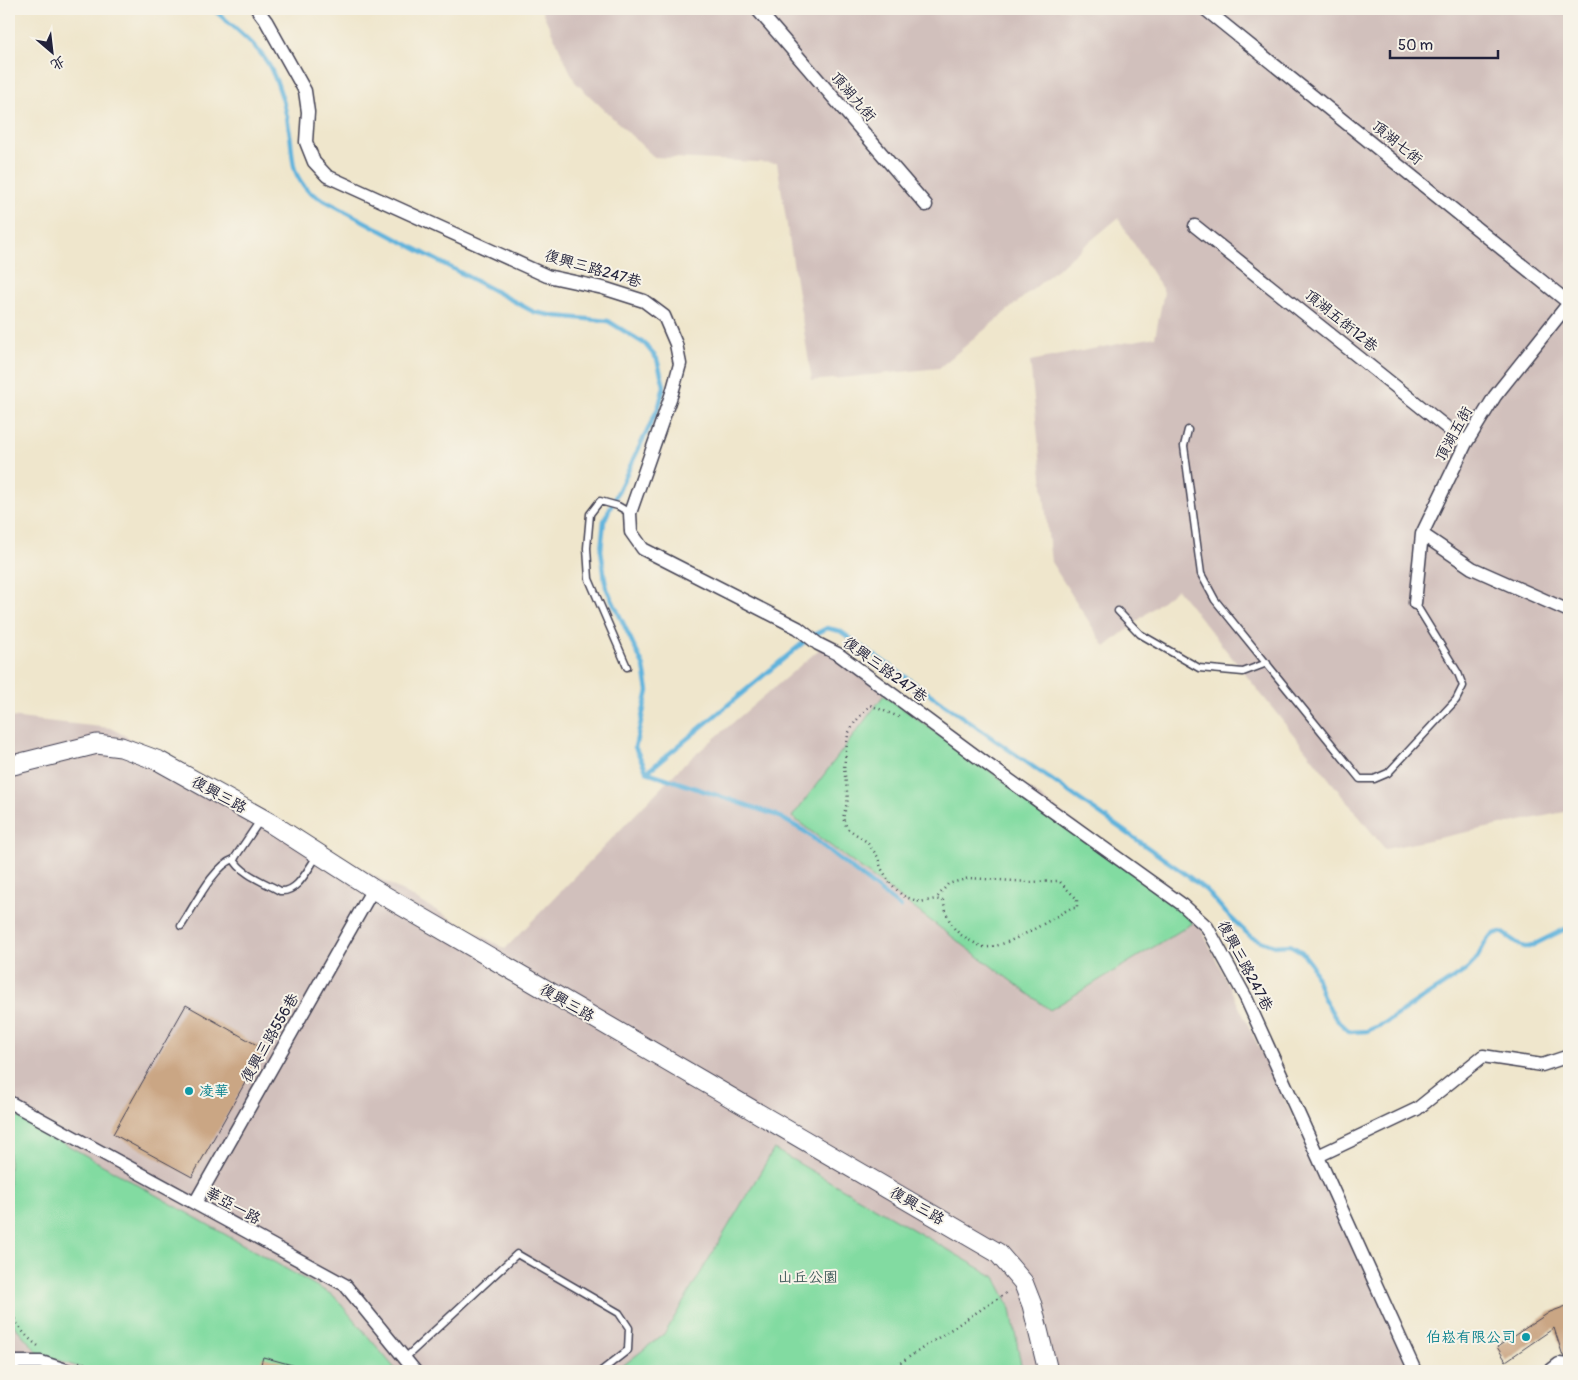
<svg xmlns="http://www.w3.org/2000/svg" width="1578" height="1380" font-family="Pangolin,'LXGW WenKai TC',sans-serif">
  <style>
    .industrial { fill: #d1c0bc }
    .green { fill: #82dba1; stroke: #527e6e }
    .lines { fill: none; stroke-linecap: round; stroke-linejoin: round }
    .stream { stroke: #60b3dc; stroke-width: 4.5 }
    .building { fill: #caa684 }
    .lane-casing { stroke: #413f51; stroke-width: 9 }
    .street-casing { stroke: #413f51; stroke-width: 15 }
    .secondary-casing { stroke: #413f51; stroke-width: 21 }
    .path { stroke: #413f51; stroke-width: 2.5; stroke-dasharray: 1 4; stroke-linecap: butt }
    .lane { stroke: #fff; stroke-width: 6 }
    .street { stroke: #fff; stroke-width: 12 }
    .secondary { stroke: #fff; stroke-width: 19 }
    .culture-dot { fill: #0f9aa8; stroke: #f7f3e8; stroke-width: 2 }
    .labels { text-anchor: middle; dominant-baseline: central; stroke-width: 4; stroke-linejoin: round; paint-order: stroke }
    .street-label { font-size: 15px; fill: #22223b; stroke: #f7f3e8 }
    .culture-label { font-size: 15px; fill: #0d838f; stroke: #f7f3e8; text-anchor: start }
    .park-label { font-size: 15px; fill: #3f5a5a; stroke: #f7f3e8 }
  </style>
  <rect width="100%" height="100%" fill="#f7f3e8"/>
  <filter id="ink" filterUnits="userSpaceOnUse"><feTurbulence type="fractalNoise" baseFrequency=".02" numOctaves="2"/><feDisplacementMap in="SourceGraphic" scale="10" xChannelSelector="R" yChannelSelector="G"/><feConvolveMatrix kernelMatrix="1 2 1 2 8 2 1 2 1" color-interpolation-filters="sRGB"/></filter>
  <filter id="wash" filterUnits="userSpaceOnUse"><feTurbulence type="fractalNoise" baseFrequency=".0096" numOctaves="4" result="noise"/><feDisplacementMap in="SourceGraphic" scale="20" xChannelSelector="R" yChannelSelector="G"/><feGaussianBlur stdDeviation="1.12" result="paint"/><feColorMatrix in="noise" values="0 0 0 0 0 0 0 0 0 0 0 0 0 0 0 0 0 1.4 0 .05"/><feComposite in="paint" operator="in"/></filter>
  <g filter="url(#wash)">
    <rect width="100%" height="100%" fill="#efe6cc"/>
    <path class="industrial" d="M541 9H1569V811L1385 849 1177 589 1105 647 1051 562 1030 361 1155 337 1164 292 1118 218 939 368 812 381 777 163 654 157 575 82Z
      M829 641 1191 908 1417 1371H9V717L111 728 505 949 682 766Z"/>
    <path class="green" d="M884 695 1174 903 1193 923 1050 1010 792 817Z
      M9 1112 334 1296 397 1371H90L39 1354 13 1324 9 1315Z
      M774 1149 995 1277 1011 1309 1022 1371H616L665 1333Z"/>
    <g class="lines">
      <path class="stream" d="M213 9C232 26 260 46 271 69 281 89 287 113 290 135 294 162 290 171 309 192L534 312 555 316 608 321 645 344 657 359 664 386 659 406 604 521 601 550 606 587 644 667 648 691 635 747 647 772 776 815 804 831 900 907
        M647 772 810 637 827 628 840 631 1184 873 1207 891 1226 913 1251 937 1274 946 1290 945 1302 952 1312 965 1323 997 1336 1019 1350 1032 1367 1031 1385 1023 1466 970C1469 967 1472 964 1475 961 1484 949 1484 935 1501 932L1523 947H1529L1569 927"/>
    </g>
    <g id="blocks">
      <path class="building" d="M186 1005 264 1049 192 1177 113 1134Z
        M1569 1305V1357L1563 1356 1554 1328 1506 1361 1497 1347 1550 1312Z
        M263 1357 303 1368 302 1371H259Z"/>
    </g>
  </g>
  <g filter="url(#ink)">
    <use href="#blocks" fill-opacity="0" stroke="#413f51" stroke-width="1"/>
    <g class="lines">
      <defs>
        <path id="lane" d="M1188 430 1184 446 1201 574 1215 600 1360 779H1374L1388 773 1456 700 1463 686 1458 673 1415 603
          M1118 611 1140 634 1199 668 1243 672 1267 663
          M627 667 589 579 587 548 590 514 600 501 618 506 630 513
          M261 819 234 859C239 873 268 884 280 891 298 893 308 868 318 855
          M181 926C194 907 213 866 234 859
          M404 1359 517 1254 619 1313 629 1328 628 1350 601 1371"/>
        <path id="street" d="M257 9 266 21 305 91 308 112 306 142 314 162 327 176 547 276 603 288 644 301 664 316 676 344 680 364 672 393 630 513 631 532 643 549 798 628 818 644 838 654 984 762 1183 905 1207 927 1246 998 1415 1371
          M757 9 926 205
          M1205 9 1569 303
          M1195 226 1466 443
          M1422 534 1472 568 1569 611
          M1415 603 1422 534 1466 443 1495 396 1569 303
          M9 1102 345 1285 415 1371
          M1318 1156 1417 1109 1483 1056 1542 1065 1569 1056
          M195 1203 373 889
          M9 1362H41L69 1371
          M1550 1371 1559 1364 1569 1365"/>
        <path id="secondary" d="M9 766 97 744 121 747 159 761 272 824 373 889 998 1253 1023 1282 1032 1305 1048 1371"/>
      </defs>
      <use href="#lane" class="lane-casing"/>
      <use href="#street" class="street-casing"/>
      <use href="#secondary" class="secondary-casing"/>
      <path class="path" d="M899 717 870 705 855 722 848 734 844 768 848 799 843 818 847 828 867 842 878 857 881 868 890 883 903 896 920 902 936 899 943 901C948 921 953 933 973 942 976 944 980 946 984 947 1003 950 1053 918 1071 908H1077V899L1059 881 1029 882 969 878 948 884 936 899
        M9 1305C15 1324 25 1337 41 1348
        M79 1362 109 1371
        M888 1371 1009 1291"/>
      <use href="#lane" class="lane"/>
      <use href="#street" class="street"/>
      <use href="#secondary" class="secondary"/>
    </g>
  </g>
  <g class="culture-dot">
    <circle cx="189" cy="1091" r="5"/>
    <circle cx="1526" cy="1337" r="5"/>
  </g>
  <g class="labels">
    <g class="street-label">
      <text transform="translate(853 97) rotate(49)">頂湖九街</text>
      <text transform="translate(1397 143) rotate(39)">頂湖七街</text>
      <text transform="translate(593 269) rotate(16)">復興三路247巷</text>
      <text transform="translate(1341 321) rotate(39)">頂湖五街12巷</text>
      <text transform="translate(1454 434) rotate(-61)">頂湖五街</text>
      <text transform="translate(885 670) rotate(36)">復興三路247巷</text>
      <text transform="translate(219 795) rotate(29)">復興三路</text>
      <text transform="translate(1245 966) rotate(62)">復興三路247巷</text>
      <text transform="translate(567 1003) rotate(30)">復興三路</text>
      <text transform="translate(270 1038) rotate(-60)">復興三路556巷</text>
      <text transform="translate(233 1206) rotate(29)">華亞一路</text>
      <text transform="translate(917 1206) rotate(30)">復興三路</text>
    </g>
    <g class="culture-label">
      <text x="199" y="1091">凌華</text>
      <text x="1516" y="1337" text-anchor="end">伯崧有限公司</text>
    </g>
    <g class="park-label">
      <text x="808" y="1277">山丘公園</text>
    </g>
  </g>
  <rect width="1578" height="1380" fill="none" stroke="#f7f3e8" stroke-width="30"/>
  <g transform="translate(52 52) rotate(152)" stroke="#f7f3e8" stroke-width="4" paint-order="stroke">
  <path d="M0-4L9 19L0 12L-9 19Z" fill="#22223b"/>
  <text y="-8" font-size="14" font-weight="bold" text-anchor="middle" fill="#22223b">北</text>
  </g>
  <path d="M1390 50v8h108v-8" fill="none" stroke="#22223b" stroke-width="2.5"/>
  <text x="1398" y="50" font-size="15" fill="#22223b" stroke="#f7f3e8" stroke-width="4" paint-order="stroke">50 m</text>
</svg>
